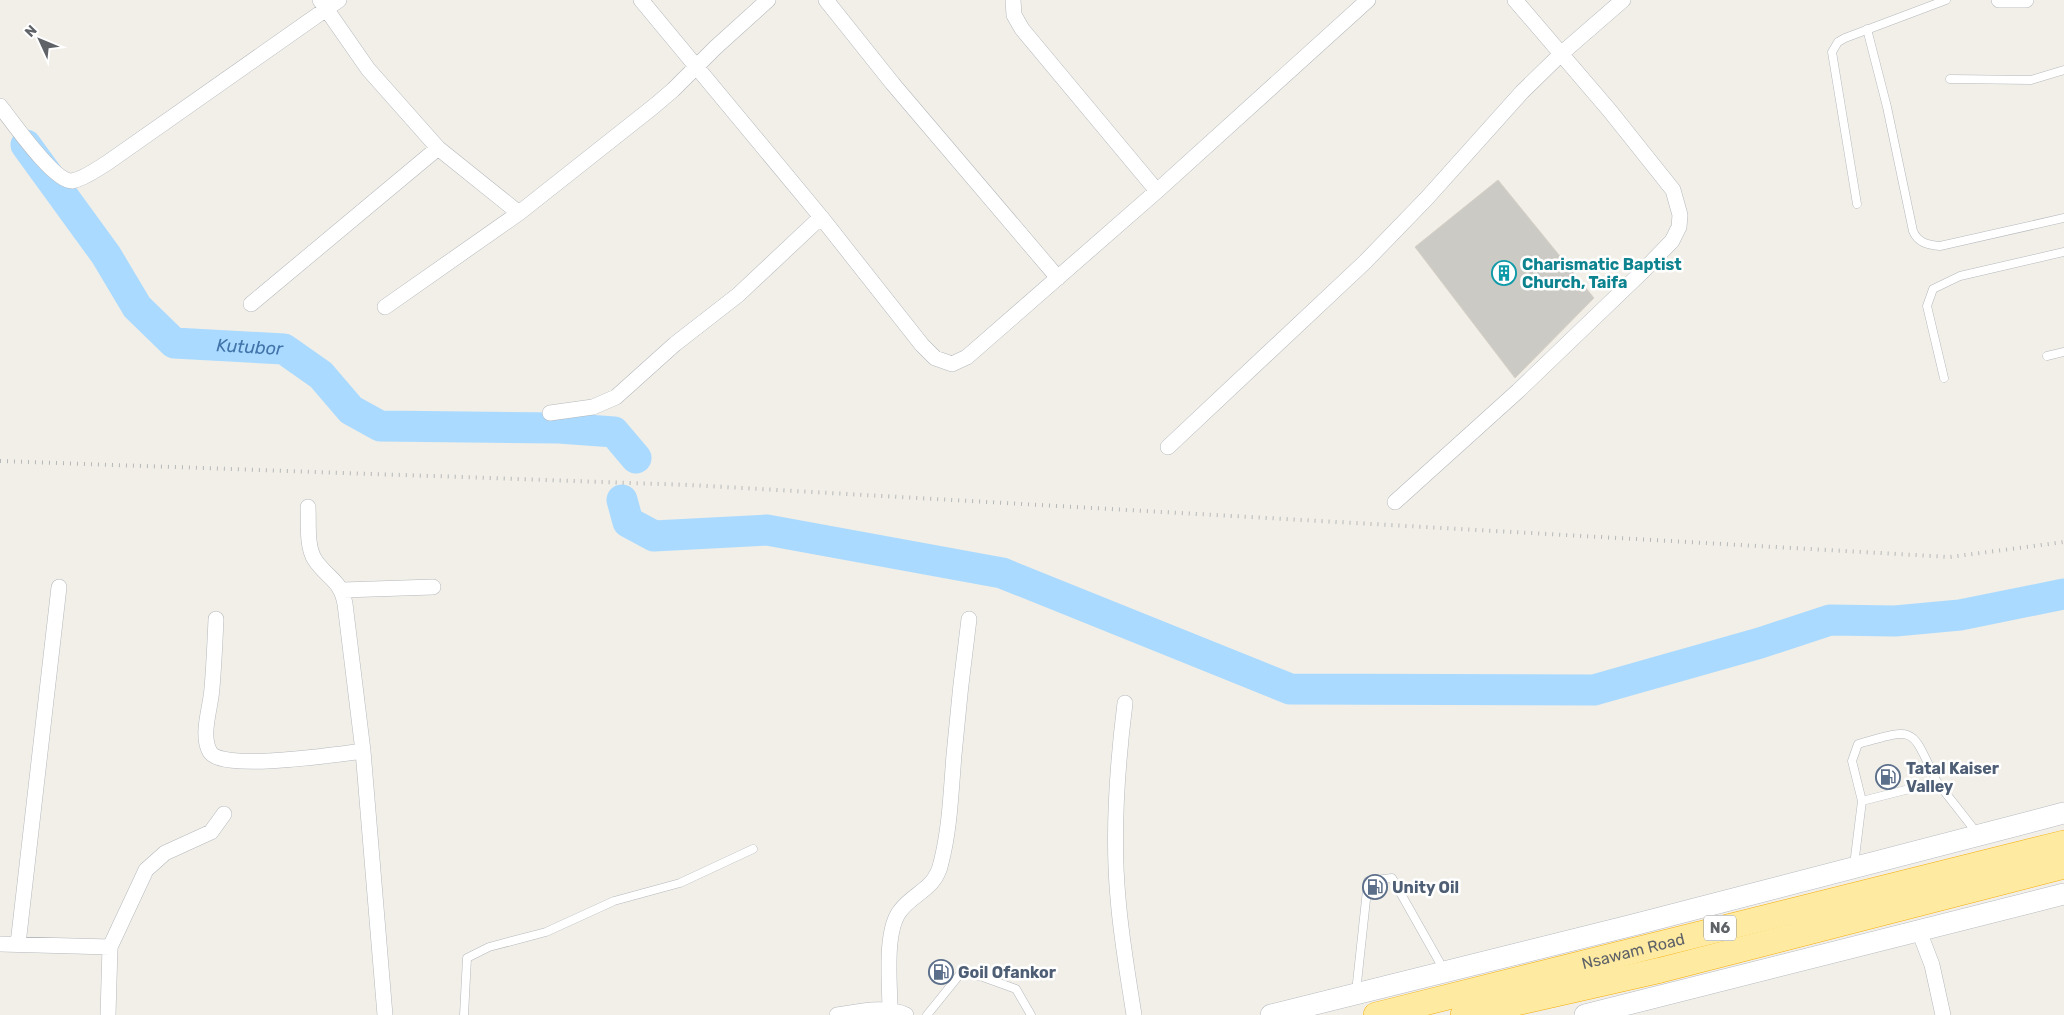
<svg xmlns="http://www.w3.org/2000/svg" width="2064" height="1015" font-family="Rubik,sans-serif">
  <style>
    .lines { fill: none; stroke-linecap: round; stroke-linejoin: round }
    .river { stroke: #aadaff; stroke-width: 31 }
    .building { fill: #cccac5; stroke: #d6d1c6 }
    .service-casing { stroke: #b5b8bc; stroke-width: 9 }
    .minor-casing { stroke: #b5b8bc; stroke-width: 16 }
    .secondary-casing { stroke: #b6babf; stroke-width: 22 }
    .trunk-casing { stroke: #f9ab00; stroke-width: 26 }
    .service { stroke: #fff; stroke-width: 8 }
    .minor { stroke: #fff; stroke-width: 15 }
    .secondary { stroke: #fff; stroke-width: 21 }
    .trunk { stroke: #feeaa1; stroke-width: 25 }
    .rail { stroke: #b6b7b8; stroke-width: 4; stroke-dasharray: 1 6; stroke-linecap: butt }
    .labels { text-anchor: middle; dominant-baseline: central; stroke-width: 5; stroke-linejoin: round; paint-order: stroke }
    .shield { fill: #fff; stroke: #8f9295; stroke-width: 1 }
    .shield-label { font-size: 15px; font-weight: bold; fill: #5f6368 }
    .culture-label { font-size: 16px; font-weight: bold; fill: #0d838f; stroke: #fff; text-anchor: start }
    .service-label { font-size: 16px; font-weight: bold; fill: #4e5e75; stroke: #fff; text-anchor: start }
    .street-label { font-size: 16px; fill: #5f6368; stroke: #fff }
    .water-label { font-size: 18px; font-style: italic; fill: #4174aa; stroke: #fff }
  </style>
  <rect width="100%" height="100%" fill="#f1efe8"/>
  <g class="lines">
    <g class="river">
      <path id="s1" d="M26 145 106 255 137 307 174 343 284 349 321 375 351 410 380 426 559 428 614 432 636 458"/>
      <path d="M622 500 628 522 654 536 767 530 1002 573 1290 689 1594 690 1760 643 1830 620 1895 621 1960 615 2064 594"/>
    </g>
  </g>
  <path class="building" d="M1498 180 1594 298 1515 378 1415 247Z"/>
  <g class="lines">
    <defs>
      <path id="service" d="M1867 29 1887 107 1913 231C1918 243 1928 245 1940 246L2064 218
        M1950 79 2031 80 2064 70
        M1857 204 1832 52 1838 42 1845 38 1946 0
        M2047 356 2064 352
        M1944 378 1927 306 1933 289 1960 276 2064 252
        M1862 801 1852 761 1858 744C1918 727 1910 727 1937 782
        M1854 865 1862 801 1937 782 1977 833
        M1356 992 1368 881 1392 878 1444 970
        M464 1015 467 958 489 947 546 932 614 901 680 883 753 849
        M927 1015 961 973 980 976 1016 989 1031 1015"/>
      <path id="minor" d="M320 0 368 69 438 148 519 213
        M641 0 821 217 922 345 935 358 952 364 967 357 1157 191 1368 0
        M826 0 893 84 1058 278
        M1013 0 1014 15 1022 29 1157 191
        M1999 0H2026
        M0 106C12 121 54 182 72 181 84 179 97 169 107 163L339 0
        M251 304 438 148
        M385 307 519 213 653 107 673 90 716 47 768 0
        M550 413 593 407 616 397 675 344 738 295 821 217
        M1168 447 1365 262 1427 198 1522 92 1562 53 1623 0
        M1395 502 1518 391 1643 271 1672 241 1679 227 1680 215 1673 190 1610 111 1515 0
        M308 507C309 523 306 546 315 560 327 578 341 580 345 604L363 751 385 1015
        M343 590 433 587
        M216 619C215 642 214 665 212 688 211 707 200 735 210 752 222 772 339 754 363 751
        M1125 703C1117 767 1112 833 1118 898 1121 937 1128 976 1134 1015
        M1919 931 1932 965 1943 1015
        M0 944 110 947
        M18 944 59 587
        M890 1011C890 984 884 932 900 911 914 892 935 890 941 863 950 828 951 791 954 755 958 709 963 664 969 619
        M108 1015 110 947 146 870 165 853 211 832 224 814
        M837 1015C858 1012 886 1005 906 1015"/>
      <path id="secondary" d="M1271 1015 1633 925 2064 813
        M1585 1015 2064 894"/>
      <g id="trunk">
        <path id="s2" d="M1376 1015 2064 843"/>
        <path d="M1463 1015 1661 970 2064 866"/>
      </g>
    </defs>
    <use href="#service" class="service-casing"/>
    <use href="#minor" class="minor-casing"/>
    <use href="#secondary" class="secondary-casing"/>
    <use href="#trunk" class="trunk-casing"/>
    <use href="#service" class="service"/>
    <use href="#minor" class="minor"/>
    <use href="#secondary" class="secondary"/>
    <use href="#trunk" class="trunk"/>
    <path class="rail" d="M0 461 690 485 1950 557 2064 542"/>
  </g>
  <defs>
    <symbol id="building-ring" viewBox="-11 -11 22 22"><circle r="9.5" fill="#fff" stroke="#0f9aa8" stroke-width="1.5"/><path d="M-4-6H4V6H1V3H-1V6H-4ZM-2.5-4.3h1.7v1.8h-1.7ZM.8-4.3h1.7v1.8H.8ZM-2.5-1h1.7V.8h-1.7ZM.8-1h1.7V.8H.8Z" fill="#0f9aa8"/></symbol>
    <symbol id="fuel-ring" viewBox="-11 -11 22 22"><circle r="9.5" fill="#fff" stroke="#5c6f8a" stroke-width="1.5"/><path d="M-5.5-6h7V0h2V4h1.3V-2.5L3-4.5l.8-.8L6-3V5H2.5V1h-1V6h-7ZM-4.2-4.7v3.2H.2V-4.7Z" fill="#5c6f8a"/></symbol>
  </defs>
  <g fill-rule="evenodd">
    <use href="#building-ring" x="1490" y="259" width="28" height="28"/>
    <use href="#fuel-ring" x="1874" y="763" width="28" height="28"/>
    <use href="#fuel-ring" x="1361" y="873" width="28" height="28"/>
    <use href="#fuel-ring" x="927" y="958" width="28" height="28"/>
  </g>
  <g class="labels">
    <rect class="shield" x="1704" y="915.5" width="32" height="25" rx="4"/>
    <g class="shield-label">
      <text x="1720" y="928">N6</text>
    </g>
    <g class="culture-label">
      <text x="1522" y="264">Charismatic Baptist<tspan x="1522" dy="18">Church, Taifa</tspan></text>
    </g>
    <g class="service-label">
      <text x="1906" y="768">Tatal Kaiser<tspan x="1906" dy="18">Valley</tspan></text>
      <text x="1392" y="887">Unity Oil</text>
      <text x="958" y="972">Goil Ofankor</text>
    </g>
    <g class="street-label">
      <text stroke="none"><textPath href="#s2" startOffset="265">Nsawam Road</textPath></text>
    </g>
    <g class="water-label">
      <text stroke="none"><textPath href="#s1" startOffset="324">Kutubor</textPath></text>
    </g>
  </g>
  <g transform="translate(40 40) rotate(314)" stroke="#ffffff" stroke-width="4" paint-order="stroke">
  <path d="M0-4L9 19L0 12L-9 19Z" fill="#5f6368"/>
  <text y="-8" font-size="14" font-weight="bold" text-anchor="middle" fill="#5f6368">N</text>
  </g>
</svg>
